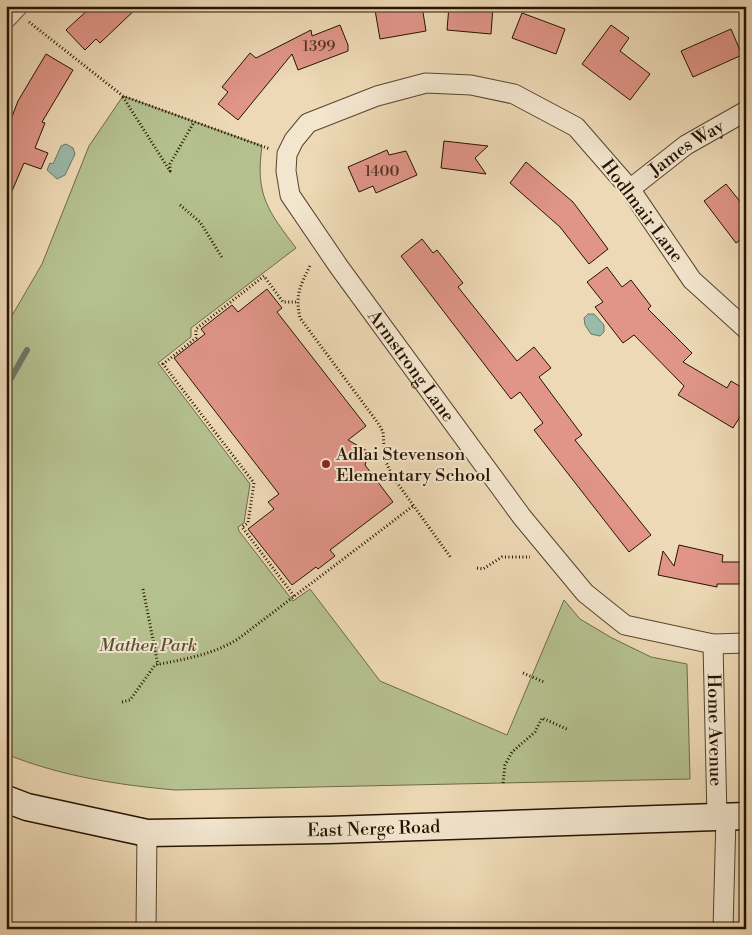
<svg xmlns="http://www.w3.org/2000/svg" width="752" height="935" font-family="'Libre Bodoni',serif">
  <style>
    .green { fill: #b5c08f; stroke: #6e6a48 }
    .water { fill: #9abaab; stroke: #6c7767 }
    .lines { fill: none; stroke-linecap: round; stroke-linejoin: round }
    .stream { stroke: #6c7767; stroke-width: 6 }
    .building { fill: #e09588; stroke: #261301 }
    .minor-casing { stroke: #58442e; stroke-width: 21 }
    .secondary-casing { stroke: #261301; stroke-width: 29 }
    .path { stroke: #261301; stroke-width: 3; stroke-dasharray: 1 2.5; stroke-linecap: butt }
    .minor { stroke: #f3e6cf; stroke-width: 19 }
    .secondary { stroke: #f3e6cf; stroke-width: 26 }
    .poi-dot { fill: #8f2418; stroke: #f3e6cf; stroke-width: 2 }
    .labels { text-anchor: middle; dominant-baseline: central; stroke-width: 4; stroke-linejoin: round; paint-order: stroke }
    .number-label { font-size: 15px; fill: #543423 }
    .street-label { font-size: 18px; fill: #261301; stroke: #f3e6cf }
    .poi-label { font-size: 18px; fill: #261301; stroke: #f3e6cf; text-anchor: start }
    .park-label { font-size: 18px; font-style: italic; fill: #585033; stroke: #f3e6cf }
  </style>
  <rect width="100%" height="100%" fill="#edd9b5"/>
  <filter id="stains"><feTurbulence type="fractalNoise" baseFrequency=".004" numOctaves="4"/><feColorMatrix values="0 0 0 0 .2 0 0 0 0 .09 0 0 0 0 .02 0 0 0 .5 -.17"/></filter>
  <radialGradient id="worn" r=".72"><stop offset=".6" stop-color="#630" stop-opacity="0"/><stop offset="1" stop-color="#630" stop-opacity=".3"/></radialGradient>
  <path class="green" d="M123 96 262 146C255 195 268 211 296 248L191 328V337L158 363 250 484 244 523 238 527 239 531 293 601 310 589 380 681 507 735 564 600 580 619 612 638 651 657 687 664 690 779 175 790C118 785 60 776 6 754V326L42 264 89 146Z"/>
  <path class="water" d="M66 144 73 148 75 154 65 175 57 179 47 170 50 163 53 164 61 146Z
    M588 314H594L604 325V332L600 336 591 334 585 325 584 318Z"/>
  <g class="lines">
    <path class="stream" d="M6 387 27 350"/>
  </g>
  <path class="building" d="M92 6H139L100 43 96 39 85 50 66 30Z
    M395 6H422L426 31 380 39 375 10Z
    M449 6H493L491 34 447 30Z
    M522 13 565 29 556 54 512 38Z
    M340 25 348 45V51L298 70 292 54 238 120 218 104 228 92 222 87 250 53 256 58 311 30 312 36Z
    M611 25 629 38 620 51 650 74 630 100 582 64Z
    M731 29 742 55 693 77 681 51Z
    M46 54 73 70 42 122 45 123 35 148 48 153 41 169 24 163 6 205V132L18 101Z
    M444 141 488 146 475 158 486 174 441 168Z
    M387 150 389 155 406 151 417 175 376 193 373 186 359 192 348 167Z
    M526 162 573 202 608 249 589 264 560 227 510 183Z
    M726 184 746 209V236L736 243 704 201Z
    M422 239 433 253 437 250 463 283 458 287 517 361 534 347 551 368 539 377 582 435 575 440 651 535 629 552 534 430 543 423 520 392 511 399 401 256Z
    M607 267 622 287 631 280 651 306 648 309 692 353 683 362 727 388 731 381 746 390V407L733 428 678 395 684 386 634 335 623 343 595 307 603 302 587 282Z
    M267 289 282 308 277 312 366 426 348 440 369 452 365 465 393 502 330 550 335 556 318 569 316 567 292 585 248 529 274 509 268 502 279 494 174 358 205 334 201 329 232 305 238 312Z
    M679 545 723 555 722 562H746V584H717V587L658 575 663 551 674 566Z"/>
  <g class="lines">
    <defs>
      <g id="minor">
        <path d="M6 19 18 6"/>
        <path id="s1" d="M630 189 686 145 746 111"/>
        <path id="s2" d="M746 329 692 280 630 189 576 127 514 94 471 85 426 83 377 96 308 123 294 140 287 154 286 171 290 195 339 267 522 517 585 593 625 625 713 644 746 643"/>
        <path id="s3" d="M713 644 717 817"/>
        <path d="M146 929 147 833"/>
        <path d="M723 929 726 817"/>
      </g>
      <g id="secondary">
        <path id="s4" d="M6 799 27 807 147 833 329 830 746 816"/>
      </g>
    </defs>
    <use href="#minor" class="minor-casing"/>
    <use href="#secondary" class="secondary-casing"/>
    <path class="path" d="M29 22 123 96 270 149
      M123 97 170 171V164L194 122
      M180 205 200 222 223 259
      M310 266C300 286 295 295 300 318L378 423 383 432 385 460 393 477 451 558
      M477 568 483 569 502 557H530
      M143 589 158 665
      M294 596 242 527 248 523 254 483 163 364 196 338V329L264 276 283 302H296
      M523 673 544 682
      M122 702 130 700 155 665C185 659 212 655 238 639L413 506
      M503 783 505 765 512 752 535 732 542 718 569 730"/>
    <use href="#minor" class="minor"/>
    <use href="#secondary" class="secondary"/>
  </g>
  <circle class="poi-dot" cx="326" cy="464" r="5"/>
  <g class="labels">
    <g class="number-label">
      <text x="319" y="46">1399</text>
      <text x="382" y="171">1400</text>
    </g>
    <g class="street-label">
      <text stroke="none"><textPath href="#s1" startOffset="70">James Way</textPath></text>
      <text transform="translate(642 211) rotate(53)">Hodlmair Lane</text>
      <text stroke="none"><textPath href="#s2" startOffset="838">Armstrong Lane</textPath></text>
      <text stroke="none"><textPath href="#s3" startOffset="86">Home Avenue</textPath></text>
      <text stroke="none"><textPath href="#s4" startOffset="372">East Nerge Road</textPath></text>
    </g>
    <g class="poi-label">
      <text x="336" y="454">Adlai Stevenson<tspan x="336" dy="21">Elementary School</tspan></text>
    </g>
    <g class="park-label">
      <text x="148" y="645">Mather Park</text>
    </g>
  </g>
  <rect width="752" height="935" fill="none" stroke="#edd9b5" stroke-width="25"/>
  <rect x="8" y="8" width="737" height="920" fill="none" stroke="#261301" stroke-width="2.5"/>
  <rect x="12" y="12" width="727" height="910" fill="none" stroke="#261301"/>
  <rect width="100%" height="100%" filter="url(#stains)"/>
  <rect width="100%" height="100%" fill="url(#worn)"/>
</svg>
